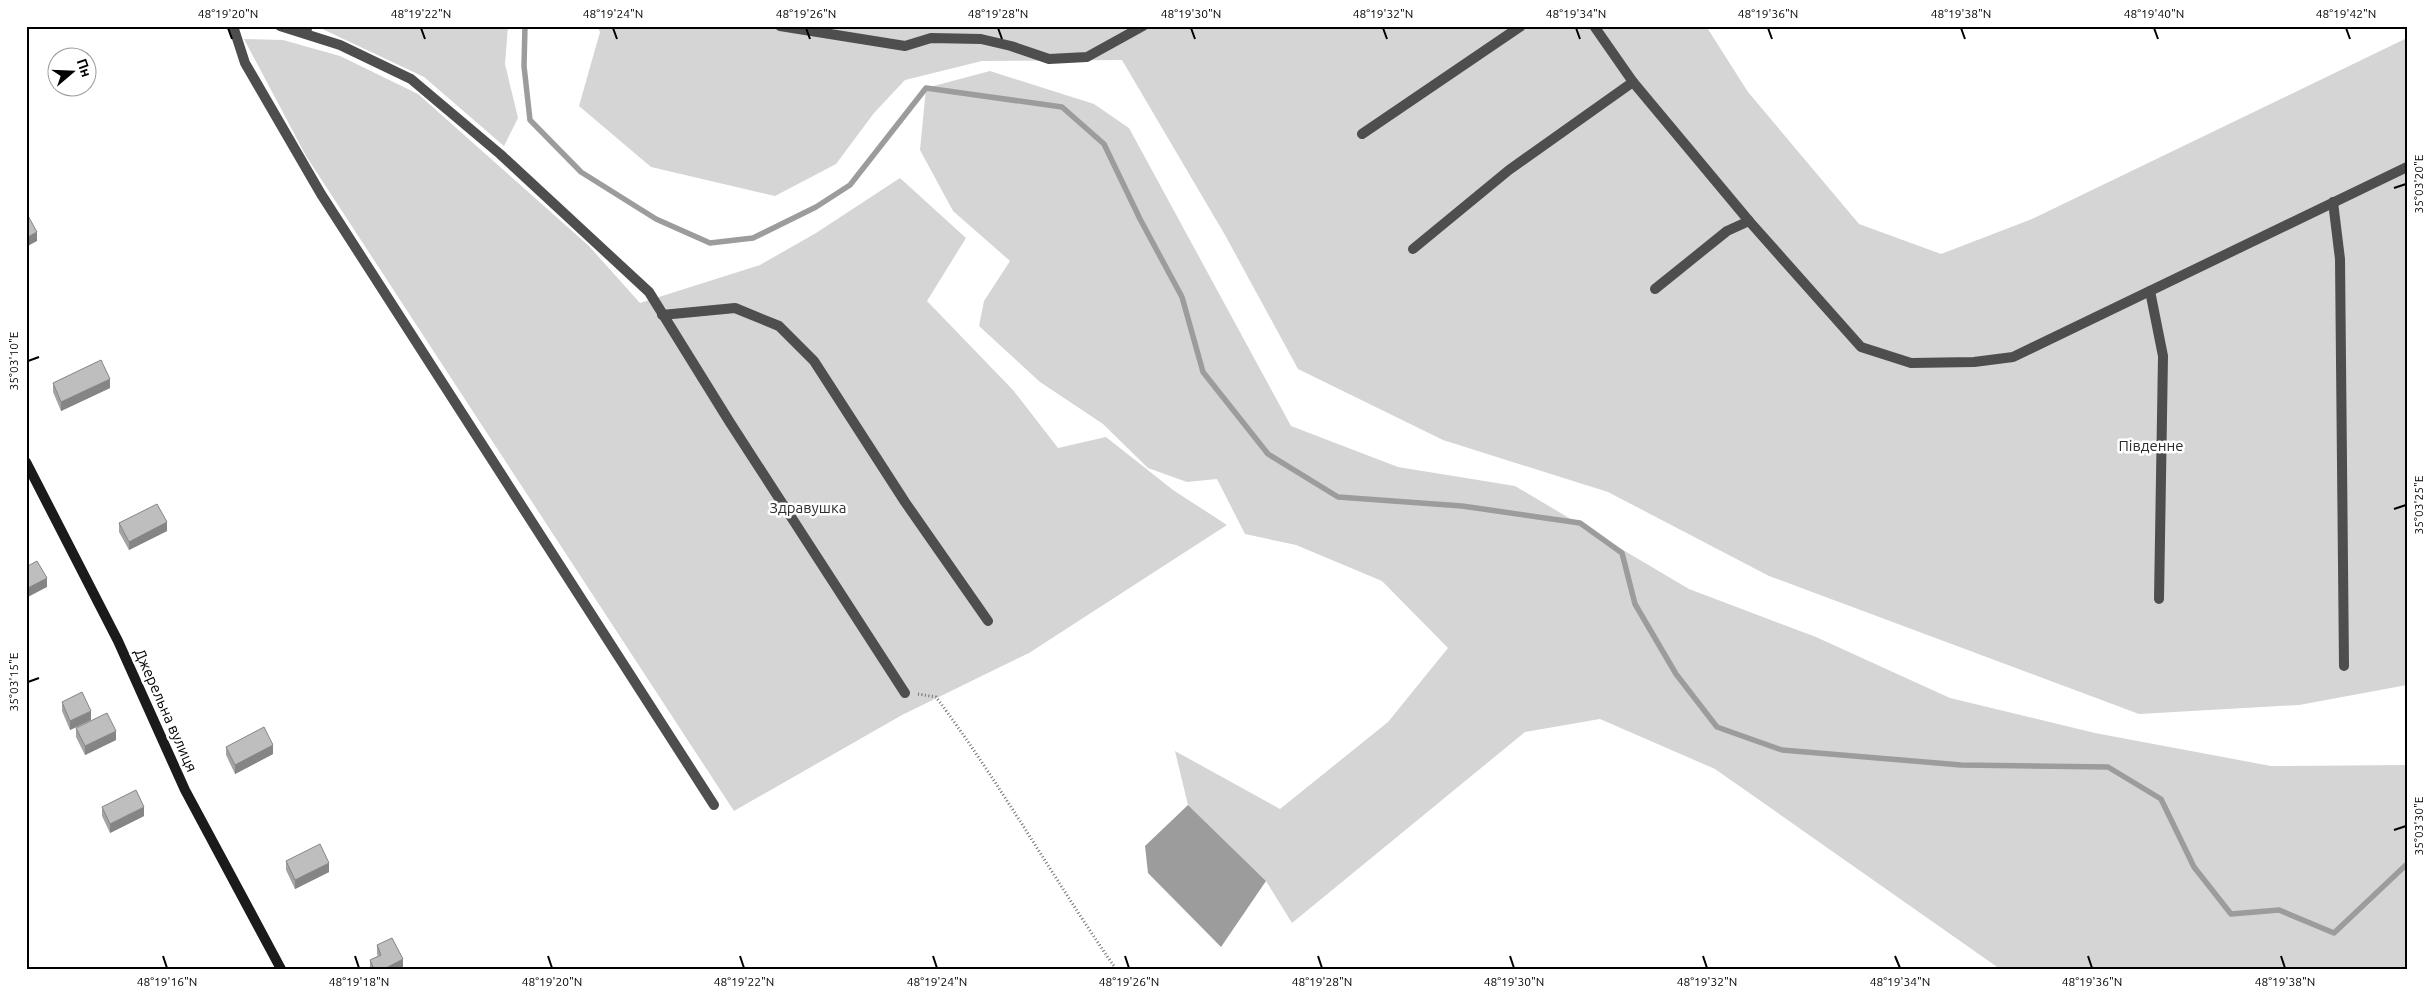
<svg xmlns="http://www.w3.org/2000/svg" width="2433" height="995" font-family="Ubuntu,sans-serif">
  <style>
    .green { fill: #d5d5d5 }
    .water { fill: #9c9c9c }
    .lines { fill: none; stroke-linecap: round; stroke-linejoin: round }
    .stream { stroke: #9c9c9c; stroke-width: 5.5 }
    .path { stroke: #707070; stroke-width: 3; stroke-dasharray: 1 2.5; stroke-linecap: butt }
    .lane { stroke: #4e4e4e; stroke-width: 10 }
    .street { stroke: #4e4e4e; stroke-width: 10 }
    .secondary { stroke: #1b1b1b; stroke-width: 10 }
    .wall { fill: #a3a3a3 }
    .shaded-wall { fill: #858585 }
    .building { fill: #bebebe; stroke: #858585 }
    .ticks { fill: none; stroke: #000; stroke-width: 2 }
    .labels { text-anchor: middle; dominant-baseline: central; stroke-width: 5; stroke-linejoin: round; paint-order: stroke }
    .park-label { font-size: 15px; fill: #2c2c2c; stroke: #fff }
    .street-label { font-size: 15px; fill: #000; stroke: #fff }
    .neatline { fill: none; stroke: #000; stroke-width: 2 }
    .ticks-label { font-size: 12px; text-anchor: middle; fill: #000 }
  </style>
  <rect width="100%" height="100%" fill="#fff"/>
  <path class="green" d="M316 26H508L505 64 518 118 504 146 424 77Z
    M597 26H1706L1748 92 1859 224 1941 254 2032 219 2407 38V685L2299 705 2139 714 1769 576 1608 492 1443 440 1298 369 1225 235 1122 60 982 61 905 80 874 113 836 164 775 196 651 167 579 106 600 32Z
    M244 39 283 40 340 56 418 94 589 246 640 303 760 265 816 233 900 178 966 238 927 301 1013 390 1058 448 1106 437 1173 490 1227 525 1029 653 902 715 734 811 306 156Z
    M990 71 1094 104 1129 128 1291 426 1398 467 1515 486 1689 589 1816 637 1950 698 2095 733 2271 766 2407 765V969H2000L1715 769 1600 719 1525 732 1292 923 1266 881 1188 805 1175 751 1280 809 1388 722 1448 648 1382 581 1296 545 1245 534 1217 479 1187 482 1148 468 1103 424 1040 382 979 326 984 301 1010 261 953 211 920 150 926 88Z"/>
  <path class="water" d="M1188 805 1266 881 1221 947 1148 873 1145 846Z"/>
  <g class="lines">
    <path class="stream" d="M525 26 524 66 530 120 581 172 656 219 710 243 753 238 816 207 850 185 926 88 1062 107 1104 144 1140 219 1182 297 1203 372 1268 454 1338 497 1462 506 1580 523 1622 553 1635 604 1676 674 1717 727 1782 750 1961 765 2108 767 2161 799 2194 867 2231 914 2279 910 2334 933 2407 864"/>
    <path class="path" d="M918 694 936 697C1001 784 1054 880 1116 969"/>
    <path class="lane" d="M233 26 245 63 321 194 714 805
      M780 26 905 46 931 38 981 39 1011 46 1049 59 1087 57 1143 26
      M305 33 308 26
      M1362 134 1521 26
      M2333 202 2340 259 2344 666
      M1413 249 1509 170 1633 82
      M1655 289 1727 231 1749 221
      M2150 291 2163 356 2159 599
      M662 315 735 308 779 326 814 361 905 502 988 621"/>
    <path class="street" d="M280 26 340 45 411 79 500 154 649 292 729 421 905 693
      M1594 26 1633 82 1749 221 1861 347 1911 363 1974 362 2013 357 2407 167"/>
    <path class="secondary" d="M26 462 118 641 185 790 281 969"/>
  </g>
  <path class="wall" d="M53 383 110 388 61 411 53 392Z
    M119 523 167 531 129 550 119 532Z
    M62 702 91 720 70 730 62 711Z
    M76 728 116 740 85 755 76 737Z
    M226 747 273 754 235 774 226 755Z
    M102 807 144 816 110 833 102 816Z
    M286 861 329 872 295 889 286 870Z
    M377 945 403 968 402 969H370V960L378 956 377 954Z"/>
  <path class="shaded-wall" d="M37 232V241L26 247V238Z
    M110 379V388L61 411V402Z
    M167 522V531L129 550V542Z
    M47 578V587L26 598V589Z
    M91 711V720L70 730V721Z
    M116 731V740L85 755V746Z
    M273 745V754L235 774V765Z
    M144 807V816L110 833V824Z
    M329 863V872L295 889V880Z
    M403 959V968L402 969H384Z"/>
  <path class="building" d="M26 214H27L37 232 26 238Z
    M101 360 110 379 61 402 53 383Z
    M157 504 167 522 129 542 119 523Z
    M37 561 47 578 26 589V567Z
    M82 692 91 711 70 721 62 702Z
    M107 713 116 731 85 746 76 728Z
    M264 727 273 745 235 765 226 747Z
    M136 790 144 807 110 824 102 807Z
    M320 844 329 863 295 880 286 861Z
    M392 938 403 959 384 969H374L370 960 381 955 377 945Z"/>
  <path class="ticks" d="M228 28 232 39M421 28 425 39M613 28 617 39M806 28 810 39M998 28 1002 39M1191 28 1195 39M1383 28 1387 39M1576 28 1580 39M1768 28 1772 39M1961 28 1965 39M2154 28 2158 39M2346 28 2350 39M2394 188 2406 184M28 361 39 357M2394 509 2406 505M28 682 39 678M2394 830 2406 826M163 956 167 968M355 956 359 968M548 956 552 968M740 956 744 968M933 956 937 968M1125 956 1129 968M1318 956 1322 968M1510 956 1514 968M1703 956 1707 968M1895 956 1900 968M2088 956 2092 968M2281 956 2285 968"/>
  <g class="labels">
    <g class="park-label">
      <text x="2151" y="445">Південне</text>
      <text x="808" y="507">Здравушка</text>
    </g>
    <g class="street-label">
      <text transform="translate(166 710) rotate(66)">Джерельна вулиця</text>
    </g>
  </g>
  <rect width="2433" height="995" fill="none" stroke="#ffffff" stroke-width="55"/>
  <g transform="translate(72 72) rotate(71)"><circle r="24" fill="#ffffff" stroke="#999999"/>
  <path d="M0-4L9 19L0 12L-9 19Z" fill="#000000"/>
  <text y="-8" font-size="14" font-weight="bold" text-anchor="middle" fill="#000000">Пн</text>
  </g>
  <rect x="28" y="28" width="2378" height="940" class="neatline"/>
  <g class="ticks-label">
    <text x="228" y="18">48°19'20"N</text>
    <text x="421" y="18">48°19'22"N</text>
    <text x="613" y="18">48°19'24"N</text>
    <text x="806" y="18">48°19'26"N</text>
    <text x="998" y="18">48°19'28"N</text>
    <text x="1191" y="18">48°19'30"N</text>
    <text x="1383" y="18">48°19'32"N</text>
    <text x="1576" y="18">48°19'34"N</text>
    <text x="1768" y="18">48°19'36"N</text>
    <text x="1961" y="18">48°19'38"N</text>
    <text x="2154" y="18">48°19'40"N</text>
    <text x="2346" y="18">48°19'42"N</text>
    <text transform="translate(2419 184) rotate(-90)" y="4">35°03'20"E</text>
    <text transform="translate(14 361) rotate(-90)" y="4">35°03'10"E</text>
    <text transform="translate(2419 505) rotate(-90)" y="4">35°03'25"E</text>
    <text transform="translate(14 682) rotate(-90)" y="4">35°03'15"E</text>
    <text transform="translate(2419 826) rotate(-90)" y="4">35°03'30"E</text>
    <text x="167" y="986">48°19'16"N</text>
    <text x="359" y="986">48°19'18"N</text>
    <text x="552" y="986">48°19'20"N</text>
    <text x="744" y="986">48°19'22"N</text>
    <text x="937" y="986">48°19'24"N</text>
    <text x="1129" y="986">48°19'26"N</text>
    <text x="1322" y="986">48°19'28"N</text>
    <text x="1514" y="986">48°19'30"N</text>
    <text x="1707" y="986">48°19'32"N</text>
    <text x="1900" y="986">48°19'34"N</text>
    <text x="2092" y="986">48°19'36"N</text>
    <text x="2285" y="986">48°19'38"N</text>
  </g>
</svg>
